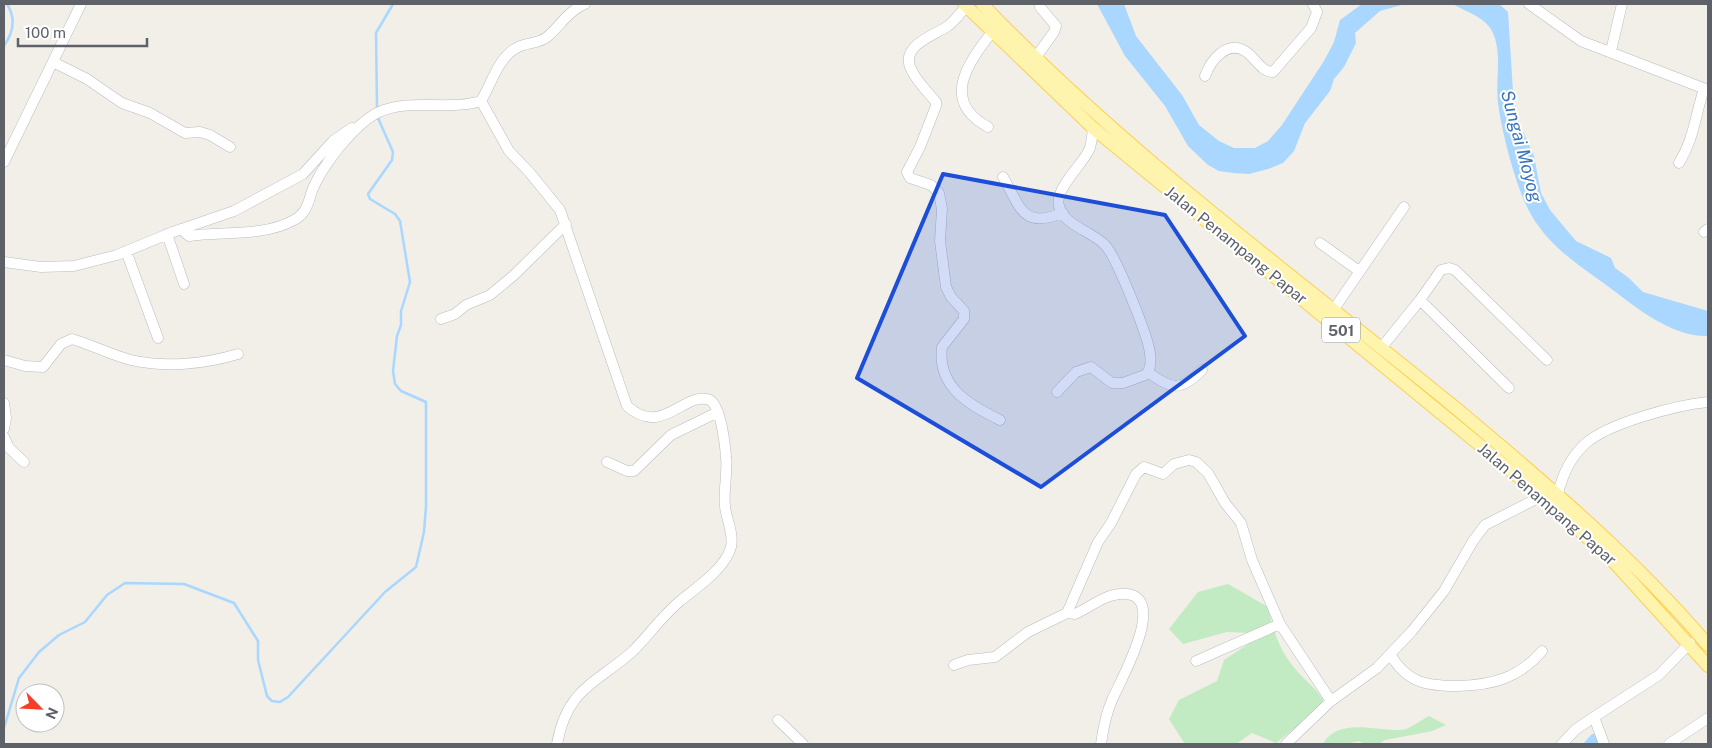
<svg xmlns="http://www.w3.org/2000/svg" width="1712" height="748" font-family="'Public Sans',sans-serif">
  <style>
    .green { fill: #c2eac3 }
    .water { fill: #a9d7ff }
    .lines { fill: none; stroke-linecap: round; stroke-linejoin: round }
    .stream { stroke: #a9d7ff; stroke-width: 2.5 }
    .minor-casing { stroke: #b9bcc1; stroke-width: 11 }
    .major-casing { stroke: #fcd155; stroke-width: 14 }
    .minor { stroke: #fff; stroke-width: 10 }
    .major { stroke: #fff4ae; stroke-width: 12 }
    .marked { fill: #1d4ed8; fill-opacity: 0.2; stroke: #1d4ed8; stroke-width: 4; stroke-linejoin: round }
    .labels { text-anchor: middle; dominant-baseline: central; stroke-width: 4; stroke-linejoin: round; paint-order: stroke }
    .shield { fill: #fff; stroke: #8e9195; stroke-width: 1 }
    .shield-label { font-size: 15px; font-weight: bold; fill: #5e6268 }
    .street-label { font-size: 16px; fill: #5e6268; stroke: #fff }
    .water-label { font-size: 18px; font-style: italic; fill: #3c76ba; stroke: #fff }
  </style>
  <rect width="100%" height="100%" fill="#f1efe7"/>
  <path class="green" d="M1228 584 1268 607C1273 631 1280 652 1297 671 1307 683 1319 690 1325 704L1276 743 1252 733 1236 744H1185L1169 719 1179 700 1217 681 1224 660 1256 639 1251 633 1227 632 1183 644 1169 629 1198 592Z
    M1429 716 1446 725 1432 731 1385 740 1379 744H1365L1359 741 1345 744H1323C1338 717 1376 731 1400 730 1409 730 1421 720 1429 716Z"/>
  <path class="water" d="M1097 4H1124L1136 36 1182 95 1199 125 1219 141 1234 148H1255L1268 141 1282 125 1324 61 1334 42 1340 20 1362 4H1405L1380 11 1355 33 1356 43 1344 67 1334 79 1330 91 1305 123 1294 151 1283 163 1268 169 1249 174 1233 173 1219 171 1208 165 1188 146 1165 106 1125 56Z
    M1453 4H1499L1508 12 1513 92 1519 122 1534 156 1541 193 1550 210 1576 241 1611 258 1615 268 1629 278 1643 292 1708 311V336C1675 337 1643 313 1617 293 1587 270 1554 252 1533 218 1517 192 1502 134 1498 103 1495 80 1503 53 1492 31 1485 17 1466 12 1453 4Z
    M1592 734H1598L1601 744H1583Z"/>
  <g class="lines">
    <path class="stream" d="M4 46C13 33 16 18 7 4
      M377 108 376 33 393 4
      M4 728 19 678 39 652 59 635 85 622 107 595 125 583 184 584 234 603 258 641V660L267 696 272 701 280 702 288 697 385 592 416 567 424 532 426 506V402L401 391 395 384 393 371 397 336 401 325V311L410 282 400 221 395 214 370 199 368 194 392 160 393 152 378 118"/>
    <defs>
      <path id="minor" d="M1529 4 1581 41 1708 90
        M966 6C961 13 955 20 948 26 933 36 898 46 912 71 918 83 928 92 936 102V106L920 147 907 172 910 178 931 185 939 193 942 209 940 241 946 287 951 297 964 311V319L942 347C937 387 969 405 1000 420
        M1611 51 1622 4
        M1036 57 1054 32 1056 26 1040 7
        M53 62 87 79 122 103 150 113 185 133 200 132 210 135 230 147
        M1205 76C1211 60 1227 40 1245 51 1255 57 1261 72 1273 72L1311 28 1317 12 1313 4
        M481 101 509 151 530 173 560 210 627 406C663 438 684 390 710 400 721 407 725 444 726 457 728 474 723 490 725 506 726 519 734 533 731 547 725 569 697 587 680 601 662 616 649 635 633 651 596 684 567 688 557 744
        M988 127C940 101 968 63 992 32
        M4 162 81 4
        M1679 163C1694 139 1695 116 1704 89
        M1003 177C1021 208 1022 229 1063 213
        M181 229 189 236C222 231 264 237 294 220 310 212 308 196 316 182 327 160 356 123 379 112 411 98 449 111 481 101 492 83 498 57 518 47 527 43 540 43 547 37 561 25 568 11 585 4
        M1704 232 1708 229
        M167 234 184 284
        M1320 243 1359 271
        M126 251 158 338
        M4 262 41 267 74 266 117 255 173 232 234 211 303 174 333 141 352 128
        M1420 300 1441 270 1449 268 1455 270 1547 360
        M1334 309 1404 207
        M441 319 455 314 466 305 490 295 513 276 566 224
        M1382 347 1420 300 1509 388
        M4 360 25 366 43 367 61 344 72 339C92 345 111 355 131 360 165 368 205 364 238 354
        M1148 372C1170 389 1181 392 1202 370
        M1057 392 1076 372 1091 367 1112 383H1123L1145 375C1151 370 1151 361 1150 354 1149 338 1116 256 1105 245 1092 231 1064 226 1059 206 1054 190 1082 165 1089 150 1092 144 1092 135 1093 128
        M4 403 6 418 4 429
        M4 437 9 448 24 462
        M607 462 627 471H634L671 435 718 412
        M1558 494C1562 476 1571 457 1585 444 1608 423 1677 405 1708 402
        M1390 654C1407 683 1426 686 1458 686 1493 685 1519 678 1542 651
        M1196 661 1280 624
        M954 665 968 660 995 657 1028 632 1067 613
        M778 720 803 744
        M1101 744C1103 729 1106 714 1112 700 1120 681 1173 590 1120 594 1104 595 1089 608 1075 614L1067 613 1098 542 1111 523 1136 474 1144 467 1163 474 1174 464 1189 460 1196 462 1208 473 1225 503 1241 523 1252 560 1280 624 1331 701
        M1286 744 1331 701 1377 668 1412 631 1444 591 1473 541 1485 525 1542 496
        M1562 744 1575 730 1594 717
        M1604 744 1594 717 1659 675 1690 643
        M1669 744 1708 718"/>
      <path id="major" d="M964 4 1093 128 1542 496 1613 561 1708 666
        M982 4C1125 153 1293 275 1452 405 1542 480 1632 556 1708 645"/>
    </defs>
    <use href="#minor" class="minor-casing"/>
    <use href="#major" class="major-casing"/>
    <use href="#minor" class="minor"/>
    <use href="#major" class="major"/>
  </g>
  <path class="marked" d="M943 174 1165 215 1245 336 1041 487 857 378Z"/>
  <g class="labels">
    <rect class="shield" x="1322" y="317.5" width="38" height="25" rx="4"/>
    <g class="shield-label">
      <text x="1341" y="330">501</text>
    </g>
    <g class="street-label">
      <text transform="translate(1236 245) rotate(39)">Jalan Penampang Papar</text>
      <text transform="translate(1547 504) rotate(41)">Jalan Penampang Papar</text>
    </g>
    <g class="water-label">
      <text transform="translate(1522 146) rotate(75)">Sungai Moyog</text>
    </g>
  </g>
  <rect width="1712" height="748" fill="none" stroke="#5e6268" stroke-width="10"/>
  <g transform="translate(40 708) rotate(114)"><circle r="24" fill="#ffffff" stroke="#bfc0c3"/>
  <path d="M0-4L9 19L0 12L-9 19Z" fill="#f63d28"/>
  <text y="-8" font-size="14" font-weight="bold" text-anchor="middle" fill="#5e6268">N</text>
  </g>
  <path d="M18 38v8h129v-8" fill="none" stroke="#5e6268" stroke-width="2.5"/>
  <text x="25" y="38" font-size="15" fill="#5e6268" stroke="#ffffff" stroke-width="4" paint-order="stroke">100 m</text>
</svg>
